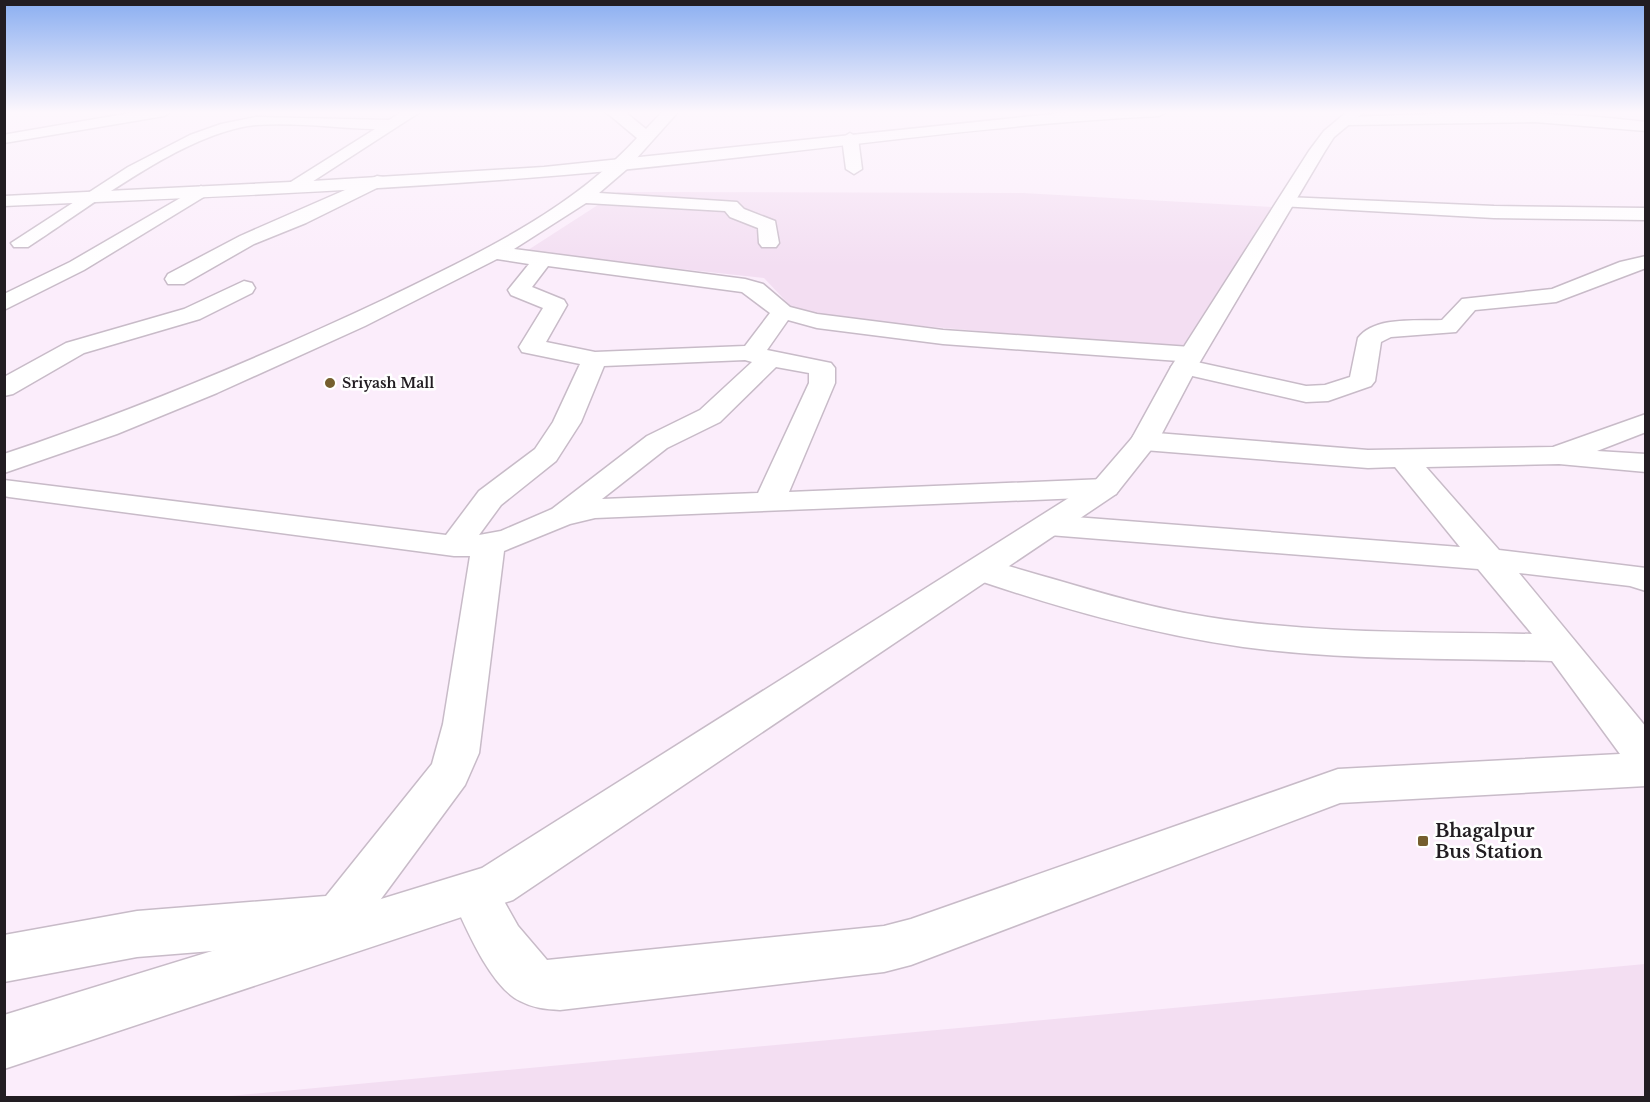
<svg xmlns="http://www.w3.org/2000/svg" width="1650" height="1102" font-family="'Libre Baskerville',serif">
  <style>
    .built { fill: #f3def2 }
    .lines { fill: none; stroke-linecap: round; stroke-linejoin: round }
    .minor-casing { stroke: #c8bbc8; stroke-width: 3 }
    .major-casing { stroke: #c8bbc8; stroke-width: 3 }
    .minor { fill: #fff; fill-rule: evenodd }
    .major { fill: #fff; fill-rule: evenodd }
    .poi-dot { fill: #755e2e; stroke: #fff; stroke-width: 2 }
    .labels { text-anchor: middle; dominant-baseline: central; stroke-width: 5; stroke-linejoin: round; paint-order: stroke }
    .far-poi-label { font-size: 14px; font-weight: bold; fill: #221d22; stroke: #fff; text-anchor: start }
    .near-poi-label { font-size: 18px; font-weight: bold; fill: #221d22; stroke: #fff; text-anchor: start }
  </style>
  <rect width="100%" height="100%" fill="#fbedfb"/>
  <path class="built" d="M618 192 1023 193 1272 207 1181 349 799 315 764 278 525 252Z
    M1645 964V1097H218Z"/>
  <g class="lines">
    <defs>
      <path id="minor" d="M136 112H171L164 116 4 143V135L8 134Z
        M402 112H420L301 189 295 190 286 185 375 129C336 128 295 122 256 125 184 132 89 208 28 247H14L11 243 128 167 190 135 221 124 256 117 389 120Z
        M606 112H625L646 129 662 112H678L627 169 599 193 737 202 744 209 775 221 779 243 776 247H762L759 243 758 228 730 217 725 211 586 203 514 249 745 279 763 284 790 307 817 314 943 330 1191 347 1200 349 1203 354 1200 359 1192 361 1306 386 1325 385 1350 377 1358 338C1374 316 1418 321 1442 320L1462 299 1552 289 1620 262 1646 256V268L1556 302 1475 310 1456 332 1391 337 1381 342 1375 381 1371 386 1328 401 1306 402 1175 372 1171 367 1179 361 943 344 817 328 788 320 767 350 831 363 835 368V383L789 492 1105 479 1116 482 1120 488 1116 494 1105 497 595 518 570 524 504 551 479 753 465 785 378 903 384 917 377 933 360 939 137 957 4 982V935L137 911 326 896 432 764 443 724 470 556H454L9 497 4 496V480L446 535 479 491 535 449 553 422 580 364 522 352 519 347 543 308 511 295 508 290 529 264 497 259 365 326 217 393 117 434 4 473V454C135 410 262 357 387 298 477 254 569 212 637 138ZM548 266 742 292 770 313 745 346 595 352 546 342 567 305 564 300 532 287ZM745 360 752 362 700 410 647 436 552 509 501 531 479 535 501 505 556 461 581 422 604 366ZM776 367 809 373V383L758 493 602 499 667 448 720 422Z
        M1459 113C1522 112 1583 114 1646 122V131L1535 122 1347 125 1340 121 1347 117Z
        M850 133 858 138 862 169 854 174 846 169 842 138Z
        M377 176 383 177 386 181 383 185 306 223 254 244 184 284H168L165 279 168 274 240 236Z
        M201 186 210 191 207 195 84 270 4 310V294L70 262Z
        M1286 197 1494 206 1646 208V220L1494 218 1280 206 1277 202Z
        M244 281 252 283 255 288 252 293 200 319 84 353 13 394 4 396V377L66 343 184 309Z
        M1646 414V432L1597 451 1646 454V472L1559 464 1426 467 1499 550 1646 568V591L1630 586 1519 573 1646 727V786L1340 803 911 965 884 972 560 1010C545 1009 533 1008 520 1001 489 986 464 923 450 893L457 878 474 872 491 878 518 926 547 960 884 926 911 919 1338 769 1620 754 1552 661C1449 658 1345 661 1243 647 1150 634 1060 608 971 578L966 570 971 562 983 559C1058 579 1131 605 1208 617 1316 634 1424 632 1532 634L1478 569 1049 535 1038 532 1033 525 1038 518 1049 515 1460 547 1395 467 1368 468 1144 450 1134 447 1130 441 1134 435 1144 432 1368 450 1553 447Z"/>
      <path id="major" d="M1072 112H1166L1159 116C978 125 800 153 620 170 416 189 210 197 4 206V196L312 181 544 167Z
        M1347 112H1364L1334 137 1325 151 1197 367 1158 441 1116 494 513 900 4 1069V1015L482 868 1094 482 1132 438 1171 367 1309 151 1324 131Z"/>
    </defs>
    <use href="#minor" class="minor-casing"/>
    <use href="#major" class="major-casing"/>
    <use href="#minor" class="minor"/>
    <use href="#major" class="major"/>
  </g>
  <linearGradient id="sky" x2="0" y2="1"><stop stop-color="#8aaef1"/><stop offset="0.42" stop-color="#fdf7fd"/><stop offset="1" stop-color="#fdf7fd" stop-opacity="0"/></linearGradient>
  <rect width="1650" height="267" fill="url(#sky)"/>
  <g class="poi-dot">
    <circle cx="330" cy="383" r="6"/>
    <rect x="1417" y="835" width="12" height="12" rx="3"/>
  </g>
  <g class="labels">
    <g class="far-poi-label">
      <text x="342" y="383">Sriyash Mall</text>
    </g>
    <g class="near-poi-label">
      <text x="1435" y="831">Bhagalpur<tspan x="1435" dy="21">Bus Station</tspan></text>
    </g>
  </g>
  <rect width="1650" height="1102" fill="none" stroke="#221d22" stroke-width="12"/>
</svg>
